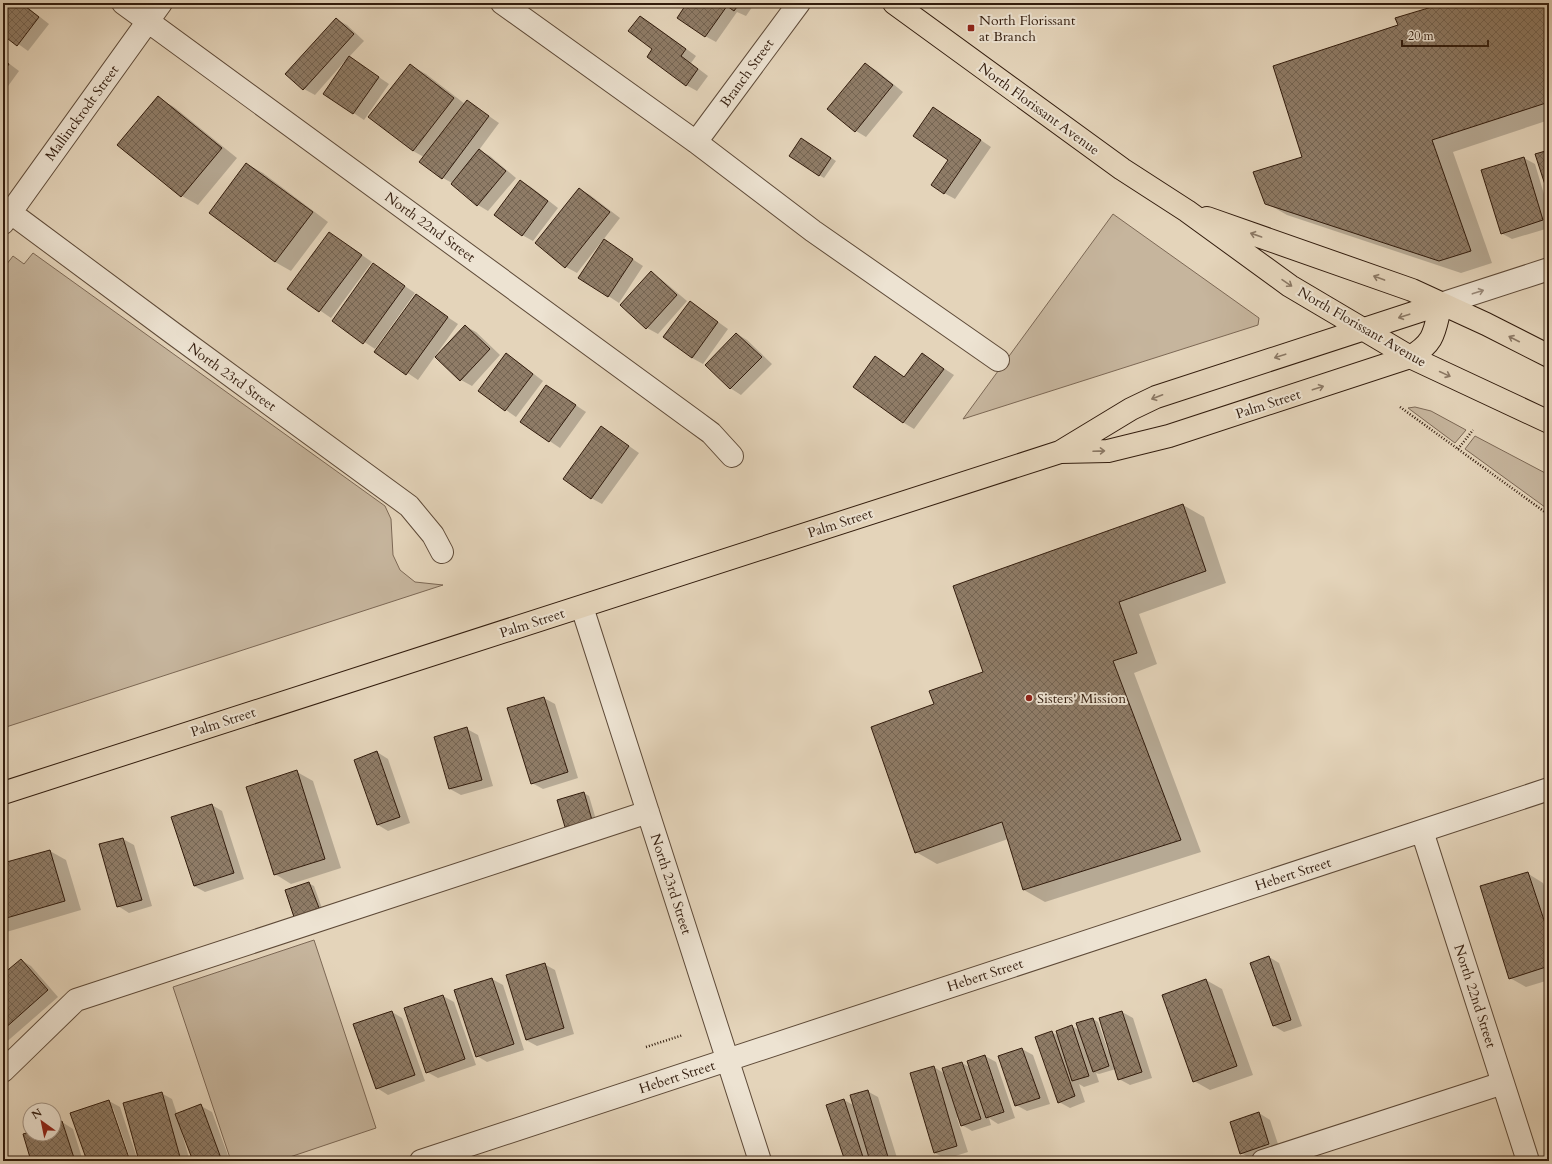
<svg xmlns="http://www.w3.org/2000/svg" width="1552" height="1164" font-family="Cardo,serif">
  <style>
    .green { fill: #c6b59d; stroke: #7c6855 }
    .shadow { fill: #0003 }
    .building { fill: url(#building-cross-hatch); stroke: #321c0d }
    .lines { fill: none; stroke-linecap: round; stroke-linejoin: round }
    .minor-casing { stroke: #5e4a38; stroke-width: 24 }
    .major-casing { stroke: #321c0d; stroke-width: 24 }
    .path { stroke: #321c0d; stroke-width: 2.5; stroke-dasharray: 1 2; stroke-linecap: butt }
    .minor { stroke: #ede3d2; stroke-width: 22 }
    .major { stroke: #e4d4ba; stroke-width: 22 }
    .oneway { stroke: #8b7864 }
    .oneway2 { stroke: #998979 }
    .poi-dot { fill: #8f2418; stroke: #ede3d2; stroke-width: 1.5 }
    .labels { text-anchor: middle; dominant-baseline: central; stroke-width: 4; stroke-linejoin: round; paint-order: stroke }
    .poi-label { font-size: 14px; fill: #321c0d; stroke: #ede3d2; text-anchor: start }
    .street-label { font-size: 14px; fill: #321c0d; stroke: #ede3d2 }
  </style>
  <defs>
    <pattern id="building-cross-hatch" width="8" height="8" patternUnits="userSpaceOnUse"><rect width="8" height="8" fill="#8f7c67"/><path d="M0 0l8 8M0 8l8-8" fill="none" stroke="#756553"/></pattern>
  </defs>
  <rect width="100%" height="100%" fill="#e4d4ba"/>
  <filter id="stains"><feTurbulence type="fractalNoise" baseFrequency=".005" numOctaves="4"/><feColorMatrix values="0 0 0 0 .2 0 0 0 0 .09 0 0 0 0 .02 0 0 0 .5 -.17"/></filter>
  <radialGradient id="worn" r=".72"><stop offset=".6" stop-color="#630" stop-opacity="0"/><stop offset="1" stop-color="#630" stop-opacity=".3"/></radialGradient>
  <path class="green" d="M1113 214 1259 318 1258 325 963 419Z
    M33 253 385 506 391 519 393 555 400 570 415 582 443 585 3 728V269L13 256 24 264Z
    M1415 407 1431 411 1466 430 1455 443 1408 408Z
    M1475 436 1549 475V510L1465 449Z
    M314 940 376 1128 278 1161H231L173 987Z"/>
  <path class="shadow" d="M3 3H22L49 24 28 51 3 33Z
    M688 3H755L746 16 737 12 716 42 705 36Z
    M1448 3H1549V120L1453 152 1492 263 1461 273 1287 215 1266 203 1304 157 1399 26Z
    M640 17 651 23 696 56 691 63 708 76 697 91 686 85 654 49Z
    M336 19 347 25 364 41 349 57 389 84 364 120 325 94 346 62 345 61 315 95 304 89 287 74Z
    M3 59 19 71 3 93Z
    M865 64 876 70 903 92 866 137 856 131Z
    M410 65 426 74 465 104 467 101 499 123 479 150 490 156 516 178 488 211 478 205 452 183 443 178 424 157 413 151Z
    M158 98 174 107 237 158 198 205 182 196 119 145Z
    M934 108 991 147 955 199 944 193 949 160Z
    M807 142 836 161 824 178 819 175Z
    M1524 158 1535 164 1549 211V228L1512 239 1501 233Z
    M247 164 263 173 328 222 291 271 275 262 210 213Z
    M521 181 531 187 558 208 533 241 522 235Z
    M579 189 590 195 620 218 603 240 643 266 619 303 579 277 603 242 602 241 577 273 566 267Z
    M330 233 372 262 331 318 289 289Z
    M374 265 415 293 375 349 333 321Z
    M651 273 661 279 687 301 658 334 647 328Z
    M416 296 458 324 418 380 375 351Z
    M690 302 728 329 703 364 692 358Z
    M465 326 476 332 500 355 472 386 461 380Z
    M737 334 747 340 772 364 741 395 730 388Z
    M922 354 954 375 914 429 904 423 854 386 876 357 905 377Z
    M506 355 517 361 543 381 516 417 479 391Z
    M547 386 586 412 560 448 521 422Z
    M602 427 639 453 602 504 591 498Z
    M1183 505 1204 517 1226 583 1139 614 1157 664 1134 673 1201 852 1045 902 1024 890 1008 839 937 864 916 852 985 673Z
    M544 698 555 704 578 778 543 789 532 783Z
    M467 729 478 735 493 786 461 795 450 789Z
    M377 752 388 759 410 823 388 831 378 825 355 760Z
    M297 772 313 781 341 868 291 884 275 874Z
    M584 793 589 796 597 823 571 830 566 827Z
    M212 805 222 811 244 879 205 892 194 886Z
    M123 839 134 845 152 906 129 913 118 906 100 845Z
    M50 851 66 860 81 910 3 933V864Z
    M1527 873 1543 883 1549 899V980L1526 987 1510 978Z
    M308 883 314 886 323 911 295 916Z
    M1269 957 1279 963 1302 1026 1284 1032 1274 1026Z
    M21 960 31 966 58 997 3 1045V976Z
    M544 964 555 970 574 1034 537 1046 526 1040Z
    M492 979 503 985 524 1050 487 1062 477 1056Z
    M1206 980 1222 989 1253 1075 1210 1090 1194 1081Z
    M443 996 454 1002 476 1065 438 1078 427 1072 405 1009Z
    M392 1012 402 1018 425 1081 388 1095 377 1088Z
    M1122 1012 1133 1018 1152 1078 1130 1085 1119 1079 1116 1069 1099 1074 1096 1073 1099 1082 1084 1087 1079 1084 1085 1102 1070 1108 1059 1102 1052 1032 1058 1036 1072 1026 1080 1031 1078 1024 1093 1019 1098 1022 1108 1051 1110 1050Z
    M1022 1049 1033 1055 1050 1104 1027 1111 1016 1105Z
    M985 1056 996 1062 1015 1118 998 1124 989 1118 991 1125 972 1131 962 1125 959 1117 957 1118 968 1152 946 1159 935 1153 912 1074 934 1067 945 1074 962 1063 971 1068Z
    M867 1091 878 1097 898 1161H846L844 1100 855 1106Z
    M161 1093 172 1099 177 1114 201 1106 212 1112 230 1161H194L184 1133 182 1134 190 1161H140Z
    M109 1101 120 1107 138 1161H131L113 1108H111L129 1161H88Z
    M1259 1113 1270 1120 1280 1150 1252 1159 1241 1153Z
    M62 1122 73 1129 83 1161H32L24 1135 30 1133V1134H54V1125Z"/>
  <path class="building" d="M3 3H21L39 17 17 46 3 35Z
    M687 3H740L734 11 727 6 705 37 677 18Z
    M1445 3H1549V102L1432 140 1471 251 1439 261 1265 204 1253 172 1302 157 1273 66 1398 25 1395 18Z
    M640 16 686 49 681 56 698 69 686 86 647 57 652 49 628 31Z
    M336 18 354 34 303 90 285 74Z
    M349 56 379 77 353 114 323 94Z
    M3 60 9 64 3 73Z
    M865 63 893 85 855 132 827 109Z
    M410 64 454 98 413 151 368 117Z
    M158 96 222 148 181 197 117 145Z
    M467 100 489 116 442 179 419 162Z
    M933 107 981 140 944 194 931 185 948 160 913 136Z
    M801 138 831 158 819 176 789 156Z
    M479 149 506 171 477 206 451 184Z
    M1549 150V197L1535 154Z
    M1524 157 1543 220 1501 234 1481 170Z
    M246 163 313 212 275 262 209 213Z
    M520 180 548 201 522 236 494 215Z
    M579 188 610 212 565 268 535 243Z
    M329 232 362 255 319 312 287 289Z
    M604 239 633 259 608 297 578 278Z
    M373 263 405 286 363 344 332 321Z
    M651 271 677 295 646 329 620 305Z
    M416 294 448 317 406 375 374 352Z
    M690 301 718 322 692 358 663 337Z
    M465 325 490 349 460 381 435 357Z
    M736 333 762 357 730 389 705 365Z
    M506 353 533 374 505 411 478 391Z
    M922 353 944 369 903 423 853 387 875 356 904 377Z
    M546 385 576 405 549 442 520 422Z
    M601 426 629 446 591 499 563 479Z
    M1183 504 1206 571 1119 602 1137 653 1113 661 1181 840 1023 890 1002 822 915 853 871 727 934 704 929 691 983 672 953 586Z
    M544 697 568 772 531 784 507 708Z
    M467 727 482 780 449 789 434 737Z
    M377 751 400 817 377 825 354 760Z
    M297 770 325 859 274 875 246 787Z
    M584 792 592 820 565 827 557 800Z
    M212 804 234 873 194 886 171 817Z
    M123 838 142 900 117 907 99 844Z
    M50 850 65 901 3 919V863Z
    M1528 872 1549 935V966L1509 979 1480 886Z
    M309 882 319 908 294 917 285 890Z
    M1269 956 1291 1020 1273 1026 1250 963Z
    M21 959 48 990 3 1030V974Z
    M545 963 564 1028 526 1040 506 975Z
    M492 978 514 1044 476 1057 454 990Z
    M1206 979 1237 1066 1193 1082 1162 995Z
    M443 995 465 1059 426 1073 404 1008Z
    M392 1011 415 1075 376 1089 353 1024Z
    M1122 1011 1142 1072 1118 1080 1099 1018Z
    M1093 1018 1109 1066 1093 1072 1076 1023Z
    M1072 1025 1089 1076 1072 1081 1056 1031Z
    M1052 1031 1075 1096 1058 1103 1035 1037Z
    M1022 1048 1040 1098 1015 1106 998 1056Z
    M985 1055 1004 1112 986 1118 967 1061Z
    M962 1062 981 1119 961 1126 942 1068Z
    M934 1066 957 1146 934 1153 910 1073Z
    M868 1090 888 1157 873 1161H870L850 1095Z
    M162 1092 180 1157 165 1161H139L123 1103Z
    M844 1099 863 1157 851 1161H845L826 1105Z
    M109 1100 130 1161H87L70 1113Z
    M201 1104 222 1161H193L175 1114Z
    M1259 1112 1269 1144 1240 1154 1230 1122Z
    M62 1121 75 1161H31L23 1134 30 1132V1134H54V1124Z"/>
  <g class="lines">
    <defs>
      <path id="minor" d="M123 3 696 422 711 433 732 456
        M502 3 696 142 813 231 998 360
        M696 142 799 3
        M3 207 174 334 409 506 433 535 442 552
        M3 223 161 3
        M1441 304 1549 269
        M582 607 760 1161
        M1422 831 1528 1161
        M3 1071 76 1000 648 812
        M421 1161 1549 789
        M1263 1161 1503 1083"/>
      <path id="major" d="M894 3 1122 169 1187 211 1290 286 1410 357 1549 422
        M1207 218 1412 290 1486 324 1549 356
        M1061 452 1108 451 1169 436 1410 357C1436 342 1434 331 1441 304
        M3 793 1060 452 1131 409 1156 397 1441 304"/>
    </defs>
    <use href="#minor" class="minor-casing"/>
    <use href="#major" class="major-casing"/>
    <path class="path" d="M1400 407 1549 515
      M1458 449 1473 430
      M646 1047 683 1035"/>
    <use href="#minor" class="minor"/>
    <use href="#major" class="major"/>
  </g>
  <defs><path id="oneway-shaft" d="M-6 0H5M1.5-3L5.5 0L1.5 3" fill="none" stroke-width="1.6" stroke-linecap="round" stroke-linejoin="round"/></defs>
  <g class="oneway">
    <use href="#oneway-shaft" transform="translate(1256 235) rotate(-161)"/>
    <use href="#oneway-shaft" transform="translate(1379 278) rotate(-160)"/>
    <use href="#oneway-shaft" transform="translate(1287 283) rotate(34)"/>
    <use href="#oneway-shaft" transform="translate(1404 316) rotate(162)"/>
    <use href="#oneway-shaft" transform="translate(1514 339) rotate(-153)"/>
    <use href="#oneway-shaft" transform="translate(1280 356) rotate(162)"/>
    <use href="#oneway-shaft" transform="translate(1445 374) rotate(25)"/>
    <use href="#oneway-shaft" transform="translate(1318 388) rotate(-18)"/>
    <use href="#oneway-shaft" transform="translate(1157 397) rotate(159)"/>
    <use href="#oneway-shaft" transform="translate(1099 451) rotate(-2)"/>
  </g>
  <use class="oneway2" href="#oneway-shaft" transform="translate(1478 292) rotate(-18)"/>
  <g class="poi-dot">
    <rect x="967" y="24" width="8" height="8" rx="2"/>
    <circle cx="1029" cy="698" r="4"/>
  </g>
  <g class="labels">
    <g class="poi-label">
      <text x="979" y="20">North Florissant<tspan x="979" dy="16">at Branch</tspan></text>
      <text x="1037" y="698">Sisters' Mission</text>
    </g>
    <g class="street-label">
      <text transform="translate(747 73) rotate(-54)">Branch Street</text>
      <text transform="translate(1039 109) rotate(36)">North Florissant Avenue</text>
      <text transform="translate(82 113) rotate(-54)">Mallinckrodt Street</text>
      <text transform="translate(430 227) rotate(36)">North 22nd Street</text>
      <text transform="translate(1362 327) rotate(30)">North Florissant Avenue</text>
      <text transform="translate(232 377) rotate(36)">North 23rd Street</text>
      <text transform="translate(1268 404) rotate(-18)">Palm Street</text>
      <text transform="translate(840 523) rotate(-18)">Palm Street</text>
      <text transform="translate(532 623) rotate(-18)">Palm Street</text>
      <text transform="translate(223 722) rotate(-18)">Palm Street</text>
      <text transform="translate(1293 874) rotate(-18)">Hebert Street</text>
      <text transform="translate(671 884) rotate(72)">North 23rd Street</text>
      <text transform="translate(985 975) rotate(-18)">Hebert Street</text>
      <text transform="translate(1475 996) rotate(72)">North 22nd Street</text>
      <text transform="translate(677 1077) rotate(-18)">Hebert Street</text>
    </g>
  </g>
  <rect width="1552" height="1164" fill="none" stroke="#e4d4ba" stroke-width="16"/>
  <rect x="4" y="4" width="1544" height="1156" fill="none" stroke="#321c0d" stroke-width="2"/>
  <rect x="8" y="8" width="1536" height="1148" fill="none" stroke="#321c0d"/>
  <g transform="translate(42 1122) rotate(327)"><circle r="19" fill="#ede3d2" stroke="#a29383"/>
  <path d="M0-3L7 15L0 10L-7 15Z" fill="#8f2418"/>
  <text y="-6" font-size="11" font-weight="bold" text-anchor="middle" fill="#321c0d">N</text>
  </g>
  <path d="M1402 40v6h86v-6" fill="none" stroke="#321c0d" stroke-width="2"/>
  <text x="1408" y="40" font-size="12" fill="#321c0d" stroke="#ede3d2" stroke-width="3" paint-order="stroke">20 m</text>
  <rect width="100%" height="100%" filter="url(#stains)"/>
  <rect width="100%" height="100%" fill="url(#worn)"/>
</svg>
